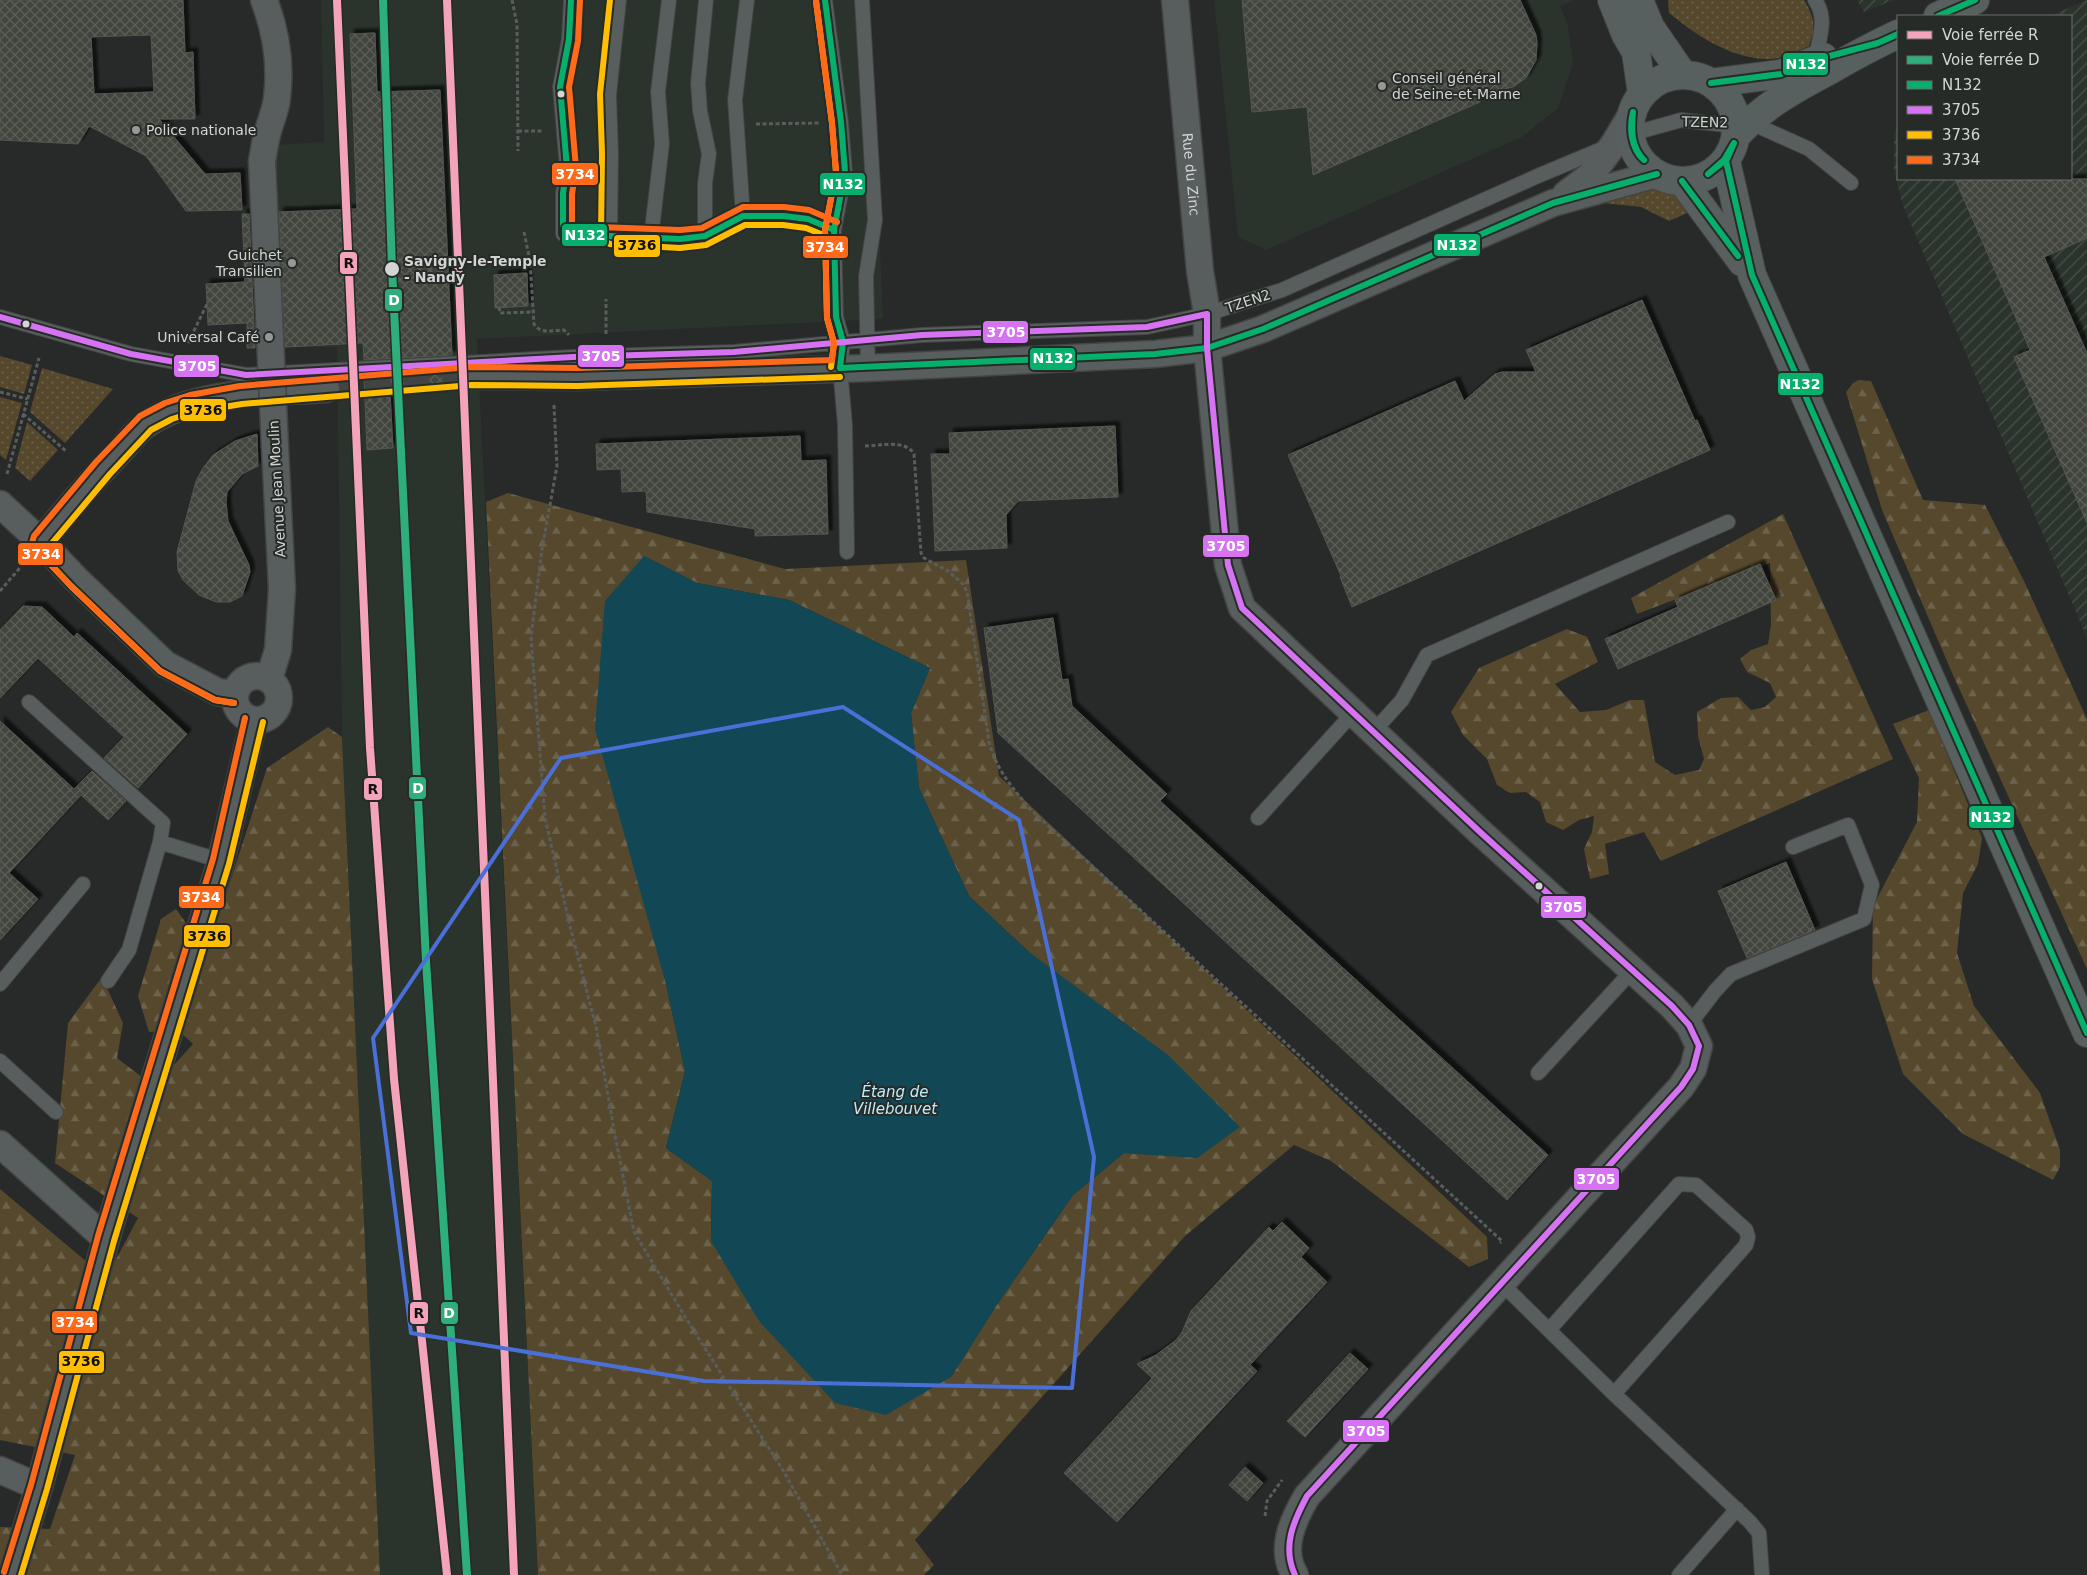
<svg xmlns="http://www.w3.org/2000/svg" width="2087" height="1575" font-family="'DejaVu Sans',sans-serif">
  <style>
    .built { fill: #2a332c }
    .industrial { fill: url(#industrial-furrows) }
    .grass { fill: url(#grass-dots) }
    .forest { fill: url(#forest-firs); fill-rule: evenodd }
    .water { fill: #124756 }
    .building { fill: url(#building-cross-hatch); stroke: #545553; fill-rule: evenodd; filter: url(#shadow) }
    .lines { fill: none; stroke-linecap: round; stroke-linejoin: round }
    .street-tunnel { stroke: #414442; stroke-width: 26; stroke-dasharray: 26 13; stroke-linecap: butt }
    .lane-casing { stroke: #434543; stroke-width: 16 }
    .street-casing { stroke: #434543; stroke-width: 29 }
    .secondary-casing { stroke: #434543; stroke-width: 30 }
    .path { stroke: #595e5d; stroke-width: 3; stroke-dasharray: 4 2.5; stroke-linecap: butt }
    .lane { stroke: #575e5d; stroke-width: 14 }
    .street { stroke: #575e5d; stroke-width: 26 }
    .secondary { stroke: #58605f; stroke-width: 28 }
    .street-bridge-casing { stroke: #434543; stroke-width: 29; stroke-linecap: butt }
    .street-bridge { stroke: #575e5d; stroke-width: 26 }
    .bus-1-casing { stroke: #262b27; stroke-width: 10 }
    .bus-2-casing { stroke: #262b27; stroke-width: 10 }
    .bus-3-casing { stroke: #262b27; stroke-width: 10 }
    .bus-4-casing { stroke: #262b27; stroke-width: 10 }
    .bus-1 { stroke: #06af6b; stroke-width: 6 }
    .bus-2 { stroke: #d573f2; stroke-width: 6 }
    .bus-3 { stroke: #ffbe01; stroke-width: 6 }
    .bus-4 { stroke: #ff6a1a; stroke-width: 6 }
    .rail-1-casing { stroke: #262b27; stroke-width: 11 }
    .rail-2-casing { stroke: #262b27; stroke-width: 11 }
    .rail-1 { stroke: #f3a4ba; stroke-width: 8 }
    .rail-2 { stroke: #2dae7a; stroke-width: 8 }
    .marked { fill: none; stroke: #4a70d7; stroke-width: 4; stroke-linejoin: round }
    .poi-dot { fill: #969997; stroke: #262b27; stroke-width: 2 }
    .bus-dot { fill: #d2d5d3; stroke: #262b27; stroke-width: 2 }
    .labels { text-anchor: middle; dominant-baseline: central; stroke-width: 4; stroke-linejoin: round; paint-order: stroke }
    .poi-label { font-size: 14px; fill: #d2d5d3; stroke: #262b27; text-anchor: start }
    .street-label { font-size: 14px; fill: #d2d5d3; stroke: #262b27 }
    .stop-label { font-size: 14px; font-weight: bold; fill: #d2d5d3; stroke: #262b27; text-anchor: start }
    .water-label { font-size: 15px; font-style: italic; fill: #bcedfe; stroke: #262b27 }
    .line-badge { stroke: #262b27; stroke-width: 2 }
    .badge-label { font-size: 14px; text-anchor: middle; font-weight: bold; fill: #fff }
    .pale-badge-label { font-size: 14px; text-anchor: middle; font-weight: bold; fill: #111 }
  </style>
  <defs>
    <pattern id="industrial-furrows" width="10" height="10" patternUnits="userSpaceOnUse" patternTransform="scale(1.25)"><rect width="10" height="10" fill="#2a332c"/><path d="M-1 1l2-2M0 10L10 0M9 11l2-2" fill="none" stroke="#48504a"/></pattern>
    <pattern id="grass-dots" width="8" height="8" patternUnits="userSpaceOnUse" patternTransform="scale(1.25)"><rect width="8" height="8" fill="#55482d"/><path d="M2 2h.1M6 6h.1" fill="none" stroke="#6d624b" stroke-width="1.8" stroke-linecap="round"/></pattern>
    <pattern id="forest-firs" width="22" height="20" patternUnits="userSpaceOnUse" patternTransform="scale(1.25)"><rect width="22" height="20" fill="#55482d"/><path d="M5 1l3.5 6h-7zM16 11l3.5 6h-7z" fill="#6d624b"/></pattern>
    <pattern id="building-cross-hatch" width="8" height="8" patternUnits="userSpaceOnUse" patternTransform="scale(1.25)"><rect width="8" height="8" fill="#42453c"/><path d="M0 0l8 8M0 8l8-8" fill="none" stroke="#5c5f57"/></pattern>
    <filter id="shadow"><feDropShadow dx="4.5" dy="-4.5" stdDeviation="1" flood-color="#0009"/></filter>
  </defs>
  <rect width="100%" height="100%" fill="#272a28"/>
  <path class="built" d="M321 0H870L883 319 477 339 538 1575H380L342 737 337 347 247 348V323L208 325 206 284 245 282 242 210H252V146L324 142Z
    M1214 0H1573L1560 7 1567 21 1573 63 1558 108 1522 137 1266 250 1238 237Z"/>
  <path class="industrial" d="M1857 0H1894L1864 12Z
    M2087 0V638L1902 203 1894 170V135L1898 124V179H2071V16H2049Z"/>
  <path class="grass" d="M1668 0H1804C1815 18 1816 27 1809 46 1795 52 1780 60 1765 59 1728 57 1696 35 1669 13Z
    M1649 187C1670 189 1681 191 1694 210L1669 221 1641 207 1603 203Z
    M0 356 32 365 24 394 0 387Z
    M42 368 113 389 65 443 30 412Z
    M0 397 22 403 6 460 0 455Z
    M27 422 58 450 30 481 15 468Z"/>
  <path class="forest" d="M1859 380 1871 381 1923 500 1985 505 2024 581 2087 719V969L1953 675 1882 510 1846 392 1853 383Z
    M508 493 785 569 966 560 999 776 1487 1237 1488 1259 1469 1267 1331 1161 1294 1145 1185 1236 915 1540 934 1565 924 1575H538L486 502ZM644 556 697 583 789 600 930 668 911 713 919 788 969 896 1029 952 1197 1157 1124 1153 1073 1195 996 1306 951 1377 711 1241 712 1181 666 1148 685 1071 666 984Z
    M1783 514 1893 759 1661 861 1644 832 1605 844 1609 874 1590 879 1584 849 1592 832 1594 816 1579 820 1563 830 1546 822 1540 802 1526 792 1510 793 1497 785 1487 759 1463 735 1451 712 1479 668 1567 629 1587 637 1598 662 1555 684 1580 712 1606 710 1630 700H1644L1655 762 1675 775 1699 770 1704 759 1698 736 1697 712 1721 698 1738 697 1751 710 1765 707 1776 697 1770 683 1747 672 1740 659 1751 650 1768 644 1771 625 1770 563 1637 614 1631 598Z
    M1929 710 1982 838 1978 864 1963 893 1957 953 1974 1006 2040 1093 2060 1150V1167L2053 1180 1963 1134 1903 1074 1872 979 1873 906 1917 822 1919 778 1893 724Z
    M328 727 342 737 380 1575H0V1527L50 1529 75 1455 0 1440V1189L106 1278 138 1218 55 1163 68 1023 102 977 123 1023 117 1058 160 1091 173 1066 193 1044 178 1030 149 1032 138 996 161 919 176 909 207 953 267 768Z"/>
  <path class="water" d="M644 556 697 583 789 600 930 668 911 713 919 788 969 896 1029 952 1168 1055 1240 1127 1197 1158 1124 1153 1073 1195 996 1306 951 1377 886 1415 835 1403 759 1321 711 1241 712 1181 666 1148 685 1071 666 984 595 729 605 601Z"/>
  <path class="building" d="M0 0H183L185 53 193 52 195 119H159L205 174 240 173 242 210 186 211 146 156 89 126 78 144 0 140ZM151 35 154 92 94 94 91 37Z
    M1242 0H1520L1536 35 1537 43 1536 60 1526 78 1513 87 1480 94V102L1313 175 1307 107 1252 112Z
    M375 33 377 92 440 90 452 355 364 360 363 343 285 347 279 212 357 209 350 34Z
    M1955 179H2087V238L2044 257 2087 353V523L2014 357 2030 350Z
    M242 214H249L255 348H247V323L208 325 206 284 245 282Z
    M527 273 528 306 495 308 494 275Z
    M1642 300 1695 421 1697 420 1710 450 1352 607 1340 577 1341 576 1288 455 1455 381 1464 401 1495 374 1502 372H1536L1526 350Z
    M453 372V391L390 394 393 448 367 450 364 377Z
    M1115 426 1118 497 1018 501 1006 515 1007 548 935 551 931 454H950L949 433Z
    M257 434 258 466 242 474 227 492 226 502 228 521 249 565 250 572 242 596 230 602H216L199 595 183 580 178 571 177 552 196 481 203 468 213 455 235 441Z
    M800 436 801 461 826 460 828 534 755 536V529L647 512 646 491 622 492 621 469 597 470 596 444Z
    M1760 564 1776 600 1618 669 1605 639 1678 607 1675 600Z
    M23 606 42 607 74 637 77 633 187 734 138 788 104 758 124 737 38 658 0 698V630Z
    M1053 618 1062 680 1068 679 1072 706 1167 794 1160 801 1548 1155 1507 1200 998 733 984 628Z
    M0 721 74 789 92 771 126 801 108 820 81 795 9 873 38 899 0 940Z
    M1786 862 1815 930 1747 958 1718 891Z
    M1282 1222 1309 1248 1301 1257 1327 1282 1250 1365 1257 1371 1117 1522 1064 1473 1152 1378 1137 1364 1156 1355 1176 1340 1182 1332 1191 1311 1269 1227 1273 1231Z
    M1350 1353 1368 1369 1305 1437 1287 1421Z
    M1245 1467 1263 1483 1247 1501 1229 1485Z"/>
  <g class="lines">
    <path class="street-tunnel" d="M326 389 472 376"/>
    <defs>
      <path id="lane" d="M571 0 569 39 560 87 567 168 563 193V234L680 239 705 236 743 216H784L808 219 834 230
        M825 0 841 122 845 172 834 230 836 317 843 342 840 368 845 425 847 552
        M862 0 875 220 866 276 868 368
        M1815 60C1819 39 1828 19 1815 0
        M743 216 735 100 747 0
        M610 235 611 154 609 95 619 0
        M705 236V183L709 154 700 111 698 83 706 0
        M651 238 662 144 658 92 669 0
        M0 317 131 354 246 375 573 357 734 352 922 335 1147 327 1207 314 1282 290 1540 175 1614 144 1631 134 1681 120 1727 125 1736 122H1749L1809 149 1851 183
        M29 702 163 823 160 842 129 950 108 981
        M1373 732 1402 700 1427 655 1728 522
        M1258 818 1353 713
        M160 842 221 861
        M0 984 83 884
        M1689 1025 1715 991 1731 974 1864 919 1872 885 1848 825 1793 847
        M0 1061 56 1112
        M1538 1073 1632 971
        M1501 1283 1614 1394 1750 1522 1759 1533 1762 1575
        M1549 1330 1679 1184 1696 1185 1746 1230 1748 1237 1746 1245 1614 1394
        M1679 1575 1737 1509"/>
      <g id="street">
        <path id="s1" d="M1175 0 1200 271 1207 314V348L1228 565 1242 608 1480 832 1672 1006 1689 1025 1699 1046 1693 1069 1681 1087 1307 1496C1293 1520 1279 1549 1295 1575"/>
        <path d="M262 161C264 151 265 141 268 131 271 120 276 109 277 98 281 65 276 31 264 0"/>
        <path d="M1566 194 1591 175 1614 144 1633 112"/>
        <path d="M472 376 577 377 868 368 1155 354 1207 348 1263 329 1553 203 1657 174"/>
        <path d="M0 504 41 542 77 580 165 664 218 692 235 694"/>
        <path d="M41 542C66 510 93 479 121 450 129 441 138 429 148 423 199 390 267 393 326 389"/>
        <circle cx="257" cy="698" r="22"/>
        <path d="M269 679 278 650 282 589 275 447"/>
        <path d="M0 1144 106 1239"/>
        <path d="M0 1470 39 1487"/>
        <path d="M12 1575 39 1487 106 1239 221 861 254 720"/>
      </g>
      <path id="secondary" d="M1612 0 1626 35 1636 52 1642 94
        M1639 0 1650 27 1683 75
        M1938 16 1975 0
        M1630 128a53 53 0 1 1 106 0a53 53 0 1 1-106 0Z
        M1711 83 1781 74 1823 57
        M1736 136C1763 106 1794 89 1830 70 1852 57 1875 45 1898 34
        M1726 161 1752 275 2087 1033
        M1682 181 1742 262"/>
    </defs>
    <use href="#lane" class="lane-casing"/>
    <use href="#street" class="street-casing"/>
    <use href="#secondary" class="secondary-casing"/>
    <path class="path" d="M512 0 517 24 518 151
      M756 124 820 123
      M518 131H543
      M524 232 530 261 534 324C541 335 553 330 564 330L569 335
      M499 307 500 313 533 312
      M606 334V299
      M188 343 207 304
      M0 392 28 399
      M554 405 557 466 542 549 531 637 545 818 570 926 596 1027 615 1135 634 1232 687 1320 784 1472 842 1575
      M23 414 67 452
      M865 446C879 446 906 439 914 454L921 553 924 558 948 571 963 584 967 592 989 742C996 769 1013 789 1031 810L1502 1241 1500 1243
      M7 474 39 358
      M0 591 24 563
      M1265 1516 1267 1501 1282 1480"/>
    <use href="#lane" class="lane"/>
    <use href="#street" class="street"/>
    <use href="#secondary" class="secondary"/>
    <defs>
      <path id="street-bridge" d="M262 161 275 447"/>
    </defs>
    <use href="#street-bridge" class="street-bridge-casing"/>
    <use href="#street-bridge" class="street-bridge"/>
    <defs>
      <path id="bus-1" d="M571 0 569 39 560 87 567 168 563 193V234L680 239 705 236 743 216H784L808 219 834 230
        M825 0 841 122 845 172 834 230 836 317 843 342 840 368
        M1938 16 1975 0
        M1711 83 1781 74 1815 60 1878 43 1898 34
        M1633 112C1631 129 1631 147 1644 160
        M1633 112C1629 128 1631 149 1644 160
        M1726 161 1752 275 2087 1033
        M1708 174 1724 160 1734 143
        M1708 174 1727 159 1734 143
        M1682 181 1738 256
        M840 368 1155 354 1207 348 1263 329 1553 203 1657 174"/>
      <path id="bus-2" d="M1207 314V348L1228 565 1242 608 1480 832 1672 1006 1689 1025 1699 1046
        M0 317 131 354 246 375 573 357 734 352 922 335 1147 327 1207 314
        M1295 1575C1282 1547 1293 1522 1307 1496L1681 1087 1693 1069 1699 1046"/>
      <path id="bus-3" d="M610 0 600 94 602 154 601 235 604 241 610 244 680 248 706 245 745 225H783L806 228 831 238
        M816 1 832 123 836 172 825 230 827 318 834 343 831 367
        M35 548 71 586 160 671 215 700 234 703
        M48 548 110 474 151 430 172 419 194 412 242 404 472 385 577 386 840 377
        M21 1575 47 1489 114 1241 229 864 263 722"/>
      <path id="bus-4" d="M580 0 578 41 569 87 576 168 572 194V226L680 230 702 228 743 207H784L809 210 837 222
        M234 703 215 700 160 671 71 586 35 548 32 543 34 536 96 462 140 416 165 403 190 395 240 386 471 367 577 368 832 360 834 343 827 318 825 230 836 172 832 123 816 1
        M4 1572 31 1485 98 1236 213 859 245 718"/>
    </defs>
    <use href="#bus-1" class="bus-1-casing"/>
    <use href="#bus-2" class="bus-2-casing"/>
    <use href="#bus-3" class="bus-3-casing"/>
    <use href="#bus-4" class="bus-4-casing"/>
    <use href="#bus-1" class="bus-1"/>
    <use href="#bus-2" class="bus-2"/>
    <use href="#bus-3" class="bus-3"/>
    <use href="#bus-4" class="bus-4"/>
    <defs>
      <path id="rail-1" d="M337 0 370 748 394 1079 447 1575
        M447 0 514 1575"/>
      <path id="rail-2" d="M383 0 392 268 426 961 467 1575"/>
    </defs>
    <use href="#rail-1" class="rail-1-casing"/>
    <use href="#rail-2" class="rail-2-casing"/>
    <use href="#rail-1" class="rail-1"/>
    <use href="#rail-2" class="rail-2"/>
  </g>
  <path class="marked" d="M843 707 1019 820 1094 1157 1072 1388 704 1381 411 1333 373 1038 561 758Z"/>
  <g class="poi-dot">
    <circle cx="1382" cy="86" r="5"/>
    <circle cx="136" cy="130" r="5"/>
    <circle cx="292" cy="263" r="5"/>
    <circle cx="269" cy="337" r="5"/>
  </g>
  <g class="bus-dot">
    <circle cx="561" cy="94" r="4.5"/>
    <circle cx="392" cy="269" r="8"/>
    <circle cx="26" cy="324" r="4.5"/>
    <circle cx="1539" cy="886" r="4.5"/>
  </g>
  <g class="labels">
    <g class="poi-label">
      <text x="1392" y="78">Conseil général<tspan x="1392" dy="16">de Seine-et-Marne</tspan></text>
      <text x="146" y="130">Police nationale</text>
      <text x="282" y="255" text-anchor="end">Guichet<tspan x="282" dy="16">Transilien</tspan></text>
      <text x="259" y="337" text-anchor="end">Universal Café</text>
    </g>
    <g class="street-label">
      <text transform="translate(1705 122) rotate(1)">TZEN2</text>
      <text stroke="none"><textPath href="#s1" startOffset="175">Rue du Zinc</textPath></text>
      <text transform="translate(1248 301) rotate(-18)">TZEN2</text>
      <text transform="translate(277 489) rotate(-93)">Avenue Jean Moulin</text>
    </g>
    <g class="stop-label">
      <text x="404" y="261">Savigny-le-Temple<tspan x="404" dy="16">- Nandy</tspan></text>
    </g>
    <g class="water-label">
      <text x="895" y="1092">Étang de<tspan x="895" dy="17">Villebouvet</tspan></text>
    </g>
  </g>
  <g class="line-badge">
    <rect x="1782" y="52" width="47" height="24" rx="5" fill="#06af6b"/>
    <rect x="551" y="162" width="48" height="24" rx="5" fill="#ff6a1a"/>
    <rect x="819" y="172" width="47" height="24" rx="5" fill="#06af6b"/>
    <rect x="561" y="223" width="47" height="24" rx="5" fill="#06af6b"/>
    <rect x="1433" y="233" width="48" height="24" rx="5" fill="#06af6b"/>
    <rect x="613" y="234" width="48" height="24" rx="5" fill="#ffbe01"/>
    <rect x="802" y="235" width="47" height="24" rx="5" fill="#ff6a1a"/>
    <rect x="339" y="251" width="19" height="24" rx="5" fill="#f3a4ba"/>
    <rect x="384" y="288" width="19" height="24" rx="5" fill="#2dae7a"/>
    <rect x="982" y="320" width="47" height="24" rx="5" fill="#d573f2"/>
    <rect x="577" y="344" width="48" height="24" rx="5" fill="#d573f2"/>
    <rect x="1029" y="347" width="47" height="24" rx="5" fill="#06af6b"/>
    <rect x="173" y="354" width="47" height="24" rx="5" fill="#d573f2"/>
    <rect x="1777" y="372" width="47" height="24" rx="5" fill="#06af6b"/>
    <rect x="179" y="398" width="48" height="24" rx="5" fill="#ffbe01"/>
    <rect x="1202" y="534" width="48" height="24" rx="5" fill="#d573f2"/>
    <rect x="17" y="542" width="47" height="24" rx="5" fill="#ff6a1a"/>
    <rect x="408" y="776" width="19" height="24" rx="5" fill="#2dae7a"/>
    <rect x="363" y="777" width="20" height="24" rx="5" fill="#f3a4ba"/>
    <rect x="1968" y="805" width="47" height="24" rx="5" fill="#06af6b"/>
    <rect x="178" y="885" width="47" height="24" rx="5" fill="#ff6a1a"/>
    <rect x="1540" y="895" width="47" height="24" rx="5" fill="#d573f2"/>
    <rect x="183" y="924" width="48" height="24" rx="5" fill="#ffbe01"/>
    <rect x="1573" y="1167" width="47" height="24" rx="5" fill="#d573f2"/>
    <rect x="440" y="1301" width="19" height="24" rx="5" fill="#2dae7a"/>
    <rect x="409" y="1301" width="20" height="24" rx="5" fill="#f3a4ba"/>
    <rect x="51" y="1310" width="47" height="24" rx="5" fill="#ff6a1a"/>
    <rect x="58" y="1350" width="47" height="24" rx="5" fill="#ffbe01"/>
    <rect x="1342" y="1419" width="48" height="24" rx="5" fill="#d573f2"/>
  </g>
  <g class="badge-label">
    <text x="1806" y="69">N132</text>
    <text x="575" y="179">3734</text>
    <text x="843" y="189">N132</text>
    <text x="585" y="240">N132</text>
    <text x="1457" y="250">N132</text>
    <text x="825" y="252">3734</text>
    <text x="394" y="305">D</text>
    <text x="1006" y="337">3705</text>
    <text x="601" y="361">3705</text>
    <text x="1053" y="363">N132</text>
    <text x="197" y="371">3705</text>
    <text x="1800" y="389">N132</text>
    <text x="1226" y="551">3705</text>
    <text x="41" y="559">3734</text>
    <text x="418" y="793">D</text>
    <text x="1991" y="822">N132</text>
    <text x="201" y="902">3734</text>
    <text x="1563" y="912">3705</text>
    <text x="1596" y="1184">3705</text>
    <text x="449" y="1318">D</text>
    <text x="75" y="1327">3734</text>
    <text x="1366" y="1436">3705</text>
  </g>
  <g class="pale-badge-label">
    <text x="637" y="250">3736</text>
    <text x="349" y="268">R</text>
    <text x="203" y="415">3736</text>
    <text x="373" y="794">R</text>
    <text x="207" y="941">3736</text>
    <text x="419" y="1318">R</text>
    <text x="81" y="1366">3736</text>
  </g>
  <rect x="1897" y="15" width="175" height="165" fill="#262b27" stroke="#6b6f6c"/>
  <rect x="1907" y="31" width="25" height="8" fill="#f3a4ba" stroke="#6b6f6c"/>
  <text x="1942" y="40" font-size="15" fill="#d2d5d3">Voie ferrée R</text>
  <rect x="1907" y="56" width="25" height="8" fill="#2dae7a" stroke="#6b6f6c"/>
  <text x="1942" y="65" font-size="15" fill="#d2d5d3">Voie ferrée D</text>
  <rect x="1907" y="81" width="25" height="8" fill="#06af6b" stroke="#6b6f6c"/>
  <text x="1942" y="90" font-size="15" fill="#d2d5d3">N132</text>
  <rect x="1907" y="106" width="25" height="8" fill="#d573f2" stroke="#6b6f6c"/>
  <text x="1942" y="115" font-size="15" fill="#d2d5d3">3705</text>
  <rect x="1907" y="131" width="25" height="8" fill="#ffbe01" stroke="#6b6f6c"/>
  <text x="1942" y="140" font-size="15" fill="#d2d5d3">3736</text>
  <rect x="1907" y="156" width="25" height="8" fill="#ff6a1a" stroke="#6b6f6c"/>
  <text x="1942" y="165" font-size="15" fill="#d2d5d3">3734</text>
</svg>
